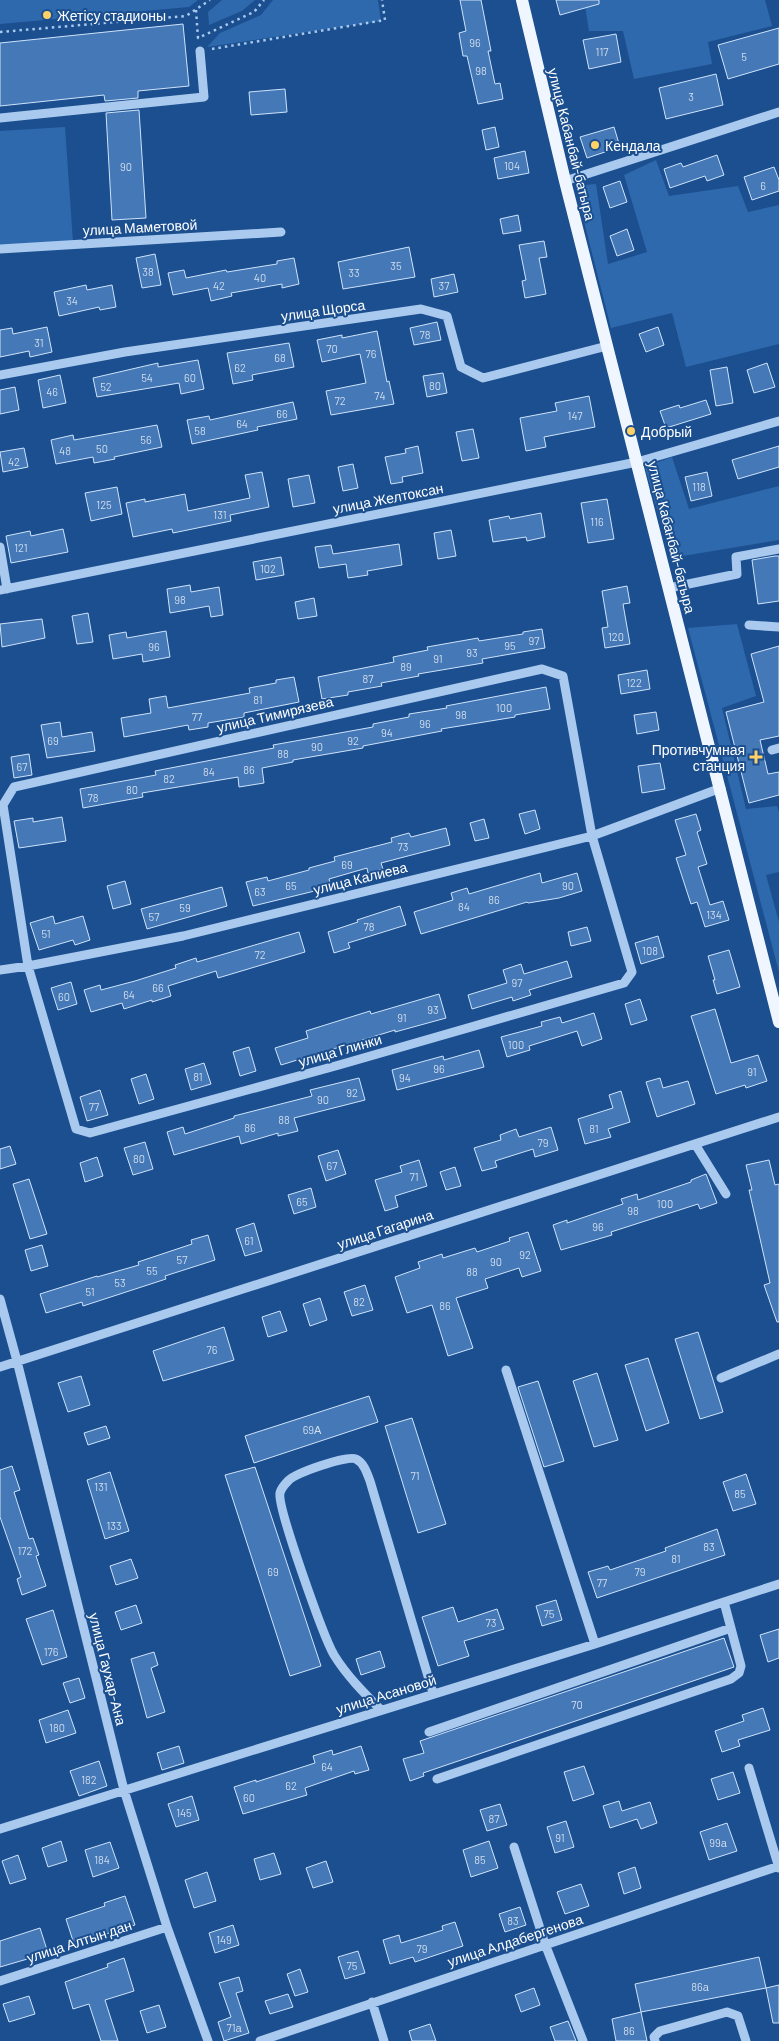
<svg xmlns="http://www.w3.org/2000/svg" width="779" height="2041" font-family="Barlow,sans-serif">
  <style>
    .green { fill: #2e69ad }
    .building { fill: #4478b7; stroke: #cfe3fa }
    .lines { fill: none; stroke-linecap: round; stroke-linejoin: round }
    .path { stroke: #a9c9ee; stroke-width: 2.5; stroke-dasharray: 2.5 4; stroke-linecap: butt }
    .minor { stroke: #a9c9ee; stroke-width: 9 }
    .major { stroke: #f0f6ff; stroke-width: 12 }
    .poi-dot { fill: #ffd166; stroke: #1b4f8f; stroke-width: 2 }
    .labels { text-anchor: middle; dominant-baseline: central; stroke-width: 4; stroke-linejoin: round; paint-order: stroke }
    .number-label { font-size: 11px; fill: #d0dded }
    .poi-label { font-size: 14px; fill: #fff; stroke: #1b4f8f; text-anchor: start }
    .street-label { font-size: 14px; fill: #fff; stroke: #1b4f8f }
  </style>
  <rect width="100%" height="100%" fill="#1b4f8f"/>
  <path class="green" d="M0 0H198L189 7 0 24Z
    M222 0H255L242 11 209 25 208 12Z
    M273 0H378L381 21 207 47 220 33 261 15Z
    M584 0H765L772 26 708 42 712 64 634 79 623 31H589Z
    M65 127 73 242 0 247V131Z
    M656 160 669 196 738 186 748 212 779 205V344L686 367 672 313 611 328 575 186 596 184 608 264 647 252 624 175Z
    M672 457 689 509 779 486V540L671 558 645 467Z
    M737 624 756 696 722 708 746 809 777 806 779 812V872L766 875 779 922V972L688 628Z"/>
  <path class="building" d="M460 0H481L491 51H488L495 84 500 83 503 99 478 104 467 56H463L459 33 466 31Z
    M556 0H599V4L560 15Z
    M183 24 189 86 138 91V98L105 101 104 95 0 106V43Z
    M779 28V64L728 79 718 45Z
    M616 34 621 62 589 69 583 40Z
    M716 74 723 105 666 119 659 88Z
    M285 89 287 112 251 115 249 92Z
    M139 110 146 218 112 220 106 113Z
    M495 127 499 147 486 150 482 130Z
    M614 127 620 147 587 158 580 137Z
    M525 151 529 173 498 179 494 158Z
    M717 155 724 175 707 181 705 176 670 188 664 169 681 163 683 167Z
    M774 167 779 180V191L752 200 744 177Z
    M620 181 627 202 610 208 603 187Z
    M518 215 521 231 503 234 500 219Z
    M627 229 634 250 617 256 610 236Z
    M544 241 547 257 539 258 546 294 525 298 522 281 526 280 519 245Z
    M409 247 415 277 343 289 338 262Z
    M155 254 161 285 142 288 136 258Z
    M294 258 299 284 282 288V284L231 293 232 296 211 301 208 288 173 295 168 273 184 270 186 278 226 270 227 272 277 264V261Z
    M454 274 458 292 434 297 431 279Z
    M86 285 87 290 112 285 116 307 100 310 99 307 59 316 54 292Z
    M437 322 441 340 414 345 410 328Z
    M47 327 52 352 30 357 29 351 0 357V330L12 328 13 334Z
    M658 327 664 345 646 352 639 334Z
    M377 331 387 382 389 381 394 404 331 415 326 391 366 383 360 354 322 362 317 340 342 335V338Z
    M289 343 294 367 252 375 253 380 233 384 227 353Z
    M198 360 204 389 181 394 179 383 97 397 93 378 158 363V367Z
    M767 363 775 387 754 393 747 370Z
    M727 367 733 403 716 406 710 370Z
    M443 373 447 393 427 397 423 376Z
    M60 375 66 403 43 408 38 380Z
    M15 387 19 410 0 414V390Z
    M589 396 595 427 544 437 546 447 526 451 520 418 557 411 555 403Z
    M706 400 711 414 666 428 660 411 679 405 680 408Z
    M293 402 297 419 257 427 258 430 192 444 187 420 209 416 210 420Z
    M157 425 162 447 114 457 115 459 94 463 93 457 56 464 51 440 73 435 74 440Z
    M473 429 479 458 462 461 456 432Z
    M418 446 423 473 402 477 403 482 391 484 385 457 406 453 405 449Z
    M779 446V467L738 479 732 460Z
    M24 448 28 467 3 472 0 452Z
    M353 464 358 488 343 491 338 467Z
    M262 472 269 507 230 515 231 521 173 533 172 529 133 537 126 503 145 499V502L185 494 188 511 250 498 245 475Z
    M707 472 712 496 691 501 685 477Z
    M309 475 315 503 293 507 288 479Z
    M117 487 122 514 91 521 85 493Z
    M607 499 614 539 588 543 581 503Z
    M541 513 545 537 527 541 526 537 493 542 489 520 509 516 510 519Z
    M63 529 68 552 11 563 6 536 30 531 31 536Z
    M451 530 456 556 438 559 434 533Z
    M399 544 402 565 367 571 368 575 348 578 346 564 319 568 315 547 331 545 333 554Z
    M775 556H779V601L758 604 752 560Z
    M281 557 284 575 256 580 253 562Z
    M190 585 191 592 219 587 223 615 211 617 209 606 170 613 167 589Z
    M627 586 630 603 623 604 630 644 605 648 602 628 608 627 602 591Z
    M314 598 317 616 298 619 295 602Z
    M88 613 93 642 77 644 72 616Z
    M42 619 45 638 2 647 0 624Z
    M542 629 545 648 482 659 483 663 418 674 419 676 381 683 382 686 348 692V695L322 699 318 677 394 662 393 657 428 650 427 647 478 638 479 641 523 634V632Z
    M166 631 170 657 143 662 142 654 113 659 109 635 126 632 127 638Z
    M779 646V736L760 740 768 774 779 772V795L749 803 726 712 764 702 751 654Z
    M647 670 650 689 621 694 618 675Z
    M294 677 299 702 244 713V717L208 723V727L189 730 188 725 124 737 121 718 151 713 149 699 166 696 168 708 250 693 249 688 276 683V680Z
    M546 687 550 709 515 715V717L441 729 442 731 363 746V748L293 760V762L262 768 264 783 239 787 238 777 142 793 143 797 83 808 80 789 156 775 155 771 274 748 273 745 373 727V724L409 717V714L447 708 446 706Z
    M656 712 659 730 637 734 634 715Z
    M60 722 62 737 92 732 95 751 47 758 41 725Z
    M29 754 32 775 14 778 11 757Z
    M660 763 665 789 642 793 638 766Z
    M535 810 540 829 525 834 519 814Z
    M696 814 701 830 697 832 707 864 698 867 710 905 723 901 729 920 705 927 697 902 691 904 676 858 686 855 675 820Z
    M62 817 66 841 19 848 14 821 33 818V822Z
    M484 819 489 838 475 841 470 823Z
    M446 828 450 845 381 863 383 869 368 873 367 868 329 879 331 887 253 906 246 882 267 877 268 881 309 870V868L335 861 334 857 392 842 391 838 409 833 411 837Z
    M540 873 542 883 577 873 582 891 559 898 528 903 527 902 421 934 414 912 453 900 451 893 467 888 469 894Z
    M125 881 131 904 113 909 107 886Z
    M222 887 227 906 147 929 141 909Z
    M400 906 406 925 348 943 350 948 334 953 328 932 358 922 357 920Z
    M53 916 55 924 83 916 90 940 75 945 73 940 39 950 30 923Z
    M587 927 591 941 571 946 568 932Z
    M299 932 305 952 218 978 216 971 168 986 171 996 152 1002V1000L124 1009 122 1003 91 1012 84 990 100 985 101 990 135 981 176 968 175 965 196 958 197 962Z
    M658 936 664 957 641 964 635 943Z
    M729 950 740 987 717 994 713 980H715L708 956Z
    M567 961 572 977 529 990 531 995 513 1001 512 997 472 1009 468 995 507 983 503 970 521 964 524 974Z
    M71 982 77 1004 58 1010 51 988Z
    M439 994 446 1018 395 1032V1030L281 1065 275 1048 308 1038 306 1031 370 1011 371 1014Z
    M640 999 647 1020 631 1025 625 1004Z
    M715 1009 731 1063 758 1055 767 1081 746 1088 745 1085 716 1094 691 1016Z
    M594 1013 602 1039 582 1046 577 1031 529 1046 530 1050 507 1057 501 1037 542 1026 541 1022 560 1017 562 1023Z
    M249 1047 256 1071 240 1076 233 1052Z
    M479 1050 484 1067 397 1090 392 1070 443 1056 444 1060Z
    M204 1063 211 1084 191 1090 185 1069Z
    M146 1074 154 1099 139 1104 131 1079Z
    M359 1078 365 1100 294 1118 298 1131 278 1136V1133L241 1144 239 1136 174 1155 167 1132 183 1127 185 1134 234 1118V1116L312 1096 310 1090Z
    M660 1078 663 1088 688 1081 695 1104 657 1117 646 1082Z
    M100 1090 108 1115 87 1121 80 1097Z
    M621 1091 630 1122 608 1129 611 1137 585 1144 578 1119 613 1108 609 1095Z
    M551 1127 558 1150 535 1157 533 1149 495 1161 497 1167 482 1171 474 1148 501 1140 500 1135 516 1129 519 1137Z
    M145 1142 153 1169 133 1175 124 1148Z
    M10 1146 16 1164 0 1169V1149Z
    M338 1150 346 1174 326 1181 318 1156Z
    M97 1157 103 1176 85 1182 80 1163Z
    M419 1160 427 1186 395 1196 398 1207 385 1211 375 1180 402 1172 400 1166Z
    M769 1160 775 1185 779 1184V1322H777L764 1285 770 1283 749 1190H752L746 1165Z
    M455 1167 461 1186 446 1190 440 1172Z
    M706 1174 717 1203 700 1209 698 1204 611 1232 612 1235 561 1250 553 1225 567 1220V1223L623 1204 621 1199 637 1194 638 1200 691 1182V1180Z
    M29 1179 47 1234 30 1239 13 1184Z
    M311 1188 316 1207 294 1214 288 1195Z
    M254 1223 262 1251 245 1256 236 1229Z
    M528 1232 541 1271 522 1277 519 1268 485 1279 488 1288 456 1298 473 1348 448 1356 432 1305 407 1313 395 1277 420 1268 418 1262 442 1254 443 1258 475 1248 477 1252 510 1241 509 1238Z
    M208 1235 215 1260 165 1276 166 1279 83 1306 82 1302 46 1313 40 1294 97 1276V1277L139 1265 138 1262 192 1244 191 1240Z
    M42 1245 48 1266 31 1271 25 1250Z
    M365 1285 373 1310 352 1316 344 1292Z
    M320 1298 327 1320 310 1326 303 1304Z
    M280 1311 287 1331 268 1337 262 1317Z
    M224 1327 234 1360 163 1381 153 1351Z
    M698 1332 723 1412 700 1419 675 1339Z
    M648 1358 669 1423 646 1431 625 1365Z
    M597 1373 618 1440 594 1447 573 1381Z
    M81 1376 90 1405 68 1412 58 1383Z
    M538 1381 564 1461 544 1467 518 1387Z
    M369 1396 378 1422 254 1463 245 1436Z
    M412 1418 446 1524 418 1533 385 1426Z
    M106 1426 110 1438 88 1445 84 1433Z
    M12 1466 20 1490 14 1492 29 1539 33 1538 39 1555 36 1556 46 1586 22 1595 17 1579 21 1577 0 1517V1470Z
    M255 1467 321 1666 290 1676 225 1475Z
    M110 1472 129 1531 105 1539 87 1480Z
    M746 1474 756 1504 733 1511 723 1482Z
    M717 1529 725 1555 597 1598 588 1572 608 1566 610 1570 666 1551 665 1548Z
    M131 1559 138 1578 116 1585 110 1566Z
    M556 1600 562 1620 542 1626 536 1606Z
    M136 1605 142 1623 121 1630 115 1612Z
    M453 1607 458 1622 497 1609 504 1629 464 1641 469 1656 438 1666 422 1617Z
    M53 1610 67 1657 42 1665 26 1619Z
    M779 1629V1658L768 1662 760 1635Z
    M724 1638 734 1667 423 1773 424 1776 410 1781 403 1759 424 1753 420 1741Z
    M380 1651 385 1667 361 1675 356 1659Z
    M154 1652 158 1665 151 1668 165 1712 147 1718 131 1659Z
    M79 1678 85 1698 70 1703 63 1683Z
    M763 1708 770 1730 738 1740 740 1746 722 1752 715 1731 744 1721 742 1715Z
    M68 1710 76 1733 46 1743 39 1720Z
    M179 1746 184 1763 162 1770 157 1753Z
    M361 1746 369 1770 355 1774 354 1771 305 1788 307 1795 243 1814 234 1787 256 1780V1782L315 1763 313 1756 332 1750 333 1755Z
    M99 1761 107 1786 79 1796 70 1771Z
    M584 1766 594 1794 573 1801 564 1772Z
    M733 1772 740 1793 718 1800 711 1779Z
    M192 1796 199 1820 176 1827 168 1804Z
    M619 1801 622 1811 650 1802 657 1823 641 1829 637 1819 610 1828 603 1806Z
    M500 1804 507 1825 487 1831 480 1810Z
    M566 1821 574 1847 555 1853 547 1827Z
    M727 1823 737 1851 709 1860 700 1832Z
    M61 1841 67 1861 48 1867 42 1848Z
    M489 1841 498 1868 471 1877 463 1850Z
    M110 1842 119 1868 93 1877 85 1850Z
    M274 1853 281 1874 260 1880 254 1859Z
    M18 1855 26 1879 10 1884 2 1861Z
    M326 1861 333 1882 313 1888 306 1868Z
    M635 1867 641 1888 624 1894 618 1873Z
    M207 1872 216 1901 194 1908 185 1880Z
    M581 1884 589 1906 565 1914 557 1892Z
    M125 1896 135 1925 74 1944 66 1919 105 1906 104 1903Z
    M520 1907 526 1925 505 1932 499 1914Z
    M455 1922 463 1946 415 1962 413 1957 390 1964 383 1940 399 1935 401 1943 443 1930 442 1926Z
    M233 1925 239 1945 215 1953 209 1933Z
    M40 1928 48 1953 0 1967V1941Z
    M358 1951 365 1973 345 1979 338 1957Z
    M759 1957 766 1988 641 2012 635 1984Z
    M124 1958 134 1991 105 2000 118 2041H101L89 2004 73 2009 65 1982 108 1967 107 1964Z
    M300 1969 308 1992 295 1996 287 1974Z
    M239 1977 243 1991 236 1993 249 2033 224 2041 218 2022 231 2017 219 1983Z
    M779 1985V2023H773L766 1988Z
    M534 1988 540 2005 521 2012 515 1995Z
    M288 1994 293 2007 270 2014 265 2001Z
    M29 1996 35 2014 9 2022 3 2004Z
    M159 2005 166 2027 147 2033 140 2011Z
    M641 2012 647 2041H616L612 2019Z
    M568 2021 576 2041H555L550 2027Z
    M430 2024 436 2041H412L409 2031Z"/>
  <g class="lines">
    <path class="path" d="M196 10 198 38 254 12 264 0
      M0 32 186 16 210 0
      M212 49 385 20 382 0"/>
    <path class="minor" d="M0 118 204 97 200 51
      M565 181 779 112
      M0 249 281 232
      M0 375 125 352 421 309 447 316 461 367 483 378 607 346
      M0 547 7 589
      M669 588 737 574 736 557 779 549
      M0 590 637 462 779 421
      M749 625 779 627
      M542 669 563 676 592 836 632 972 624 983 339 1065 90 1133 76 1129 28 966 3 805 14 787Z
      M772 750 779 748
      M0 970 28 966 183 936 592 836 721 788
      M695 1144 726 1194
      M0 1299 17 1361 124 1790 167 1927 208 2041
      M0 1367 779 1117
      M506 1370 595 1644
      M721 1378 779 1354
      M381 1710C364 1693 347 1676 334 1655 324 1638 277 1507 280 1493 281 1489 285 1484 288 1481 295 1473 347 1455 356 1459 364 1463 367 1473 370 1481L433 1693
      M429 1732 731 1628
      M749 1768 779 1868
      M437 1779 731 1679 739 1673 741 1666 724 1602
      M0 1829 595 1644 779 1584
      M514 1847 545 1944 583 2041
      M0 1981 167 1927
      M372 2002 384 2041
      M260 2041 779 1866
      M655 2041 654 2037 660 2031 727 2012 738 2016 746 2041"/>
    <path class="major" d="M522 0 565 181 779 1022"/>
  </g>
  <g class="poi-dot">
    <circle cx="47" cy="15" r="5"/>
    <circle cx="595" cy="145" r="5"/>
    <circle cx="631" cy="431" r="5"/>
    <path d="M753.5 749.5h5v5h5v5h-5v5h-5v-5h-5v-5h5z"/>
  </g>
  <g class="labels">
    <g class="number-label">
      <text x="475" y="42">96</text>
      <text x="602" y="51">117</text>
      <text x="744" y="56">5</text>
      <text x="481" y="70">98</text>
      <text x="691" y="96">3</text>
      <text x="512" y="165">104</text>
      <text x="126" y="166">90</text>
      <text x="763" y="185">6</text>
      <text x="396" y="265">35</text>
      <text x="148" y="271">38</text>
      <text x="354" y="272">33</text>
      <text x="260" y="277">40</text>
      <text x="219" y="285">42</text>
      <text x="444" y="285">37</text>
      <text x="72" y="300">34</text>
      <text x="425" y="334">78</text>
      <text x="39" y="342">31</text>
      <text x="332" y="348">70</text>
      <text x="371" y="353">76</text>
      <text x="280" y="357">68</text>
      <text x="240" y="367">62</text>
      <text x="147" y="377">54</text>
      <text x="190" y="377">60</text>
      <text x="435" y="385">80</text>
      <text x="106" y="386">52</text>
      <text x="52" y="391">46</text>
      <text x="380" y="395">74</text>
      <text x="340" y="400">72</text>
      <text x="282" y="413">66</text>
      <text x="575" y="415">147</text>
      <text x="242" y="423">64</text>
      <text x="200" y="430">58</text>
      <text x="146" y="439">56</text>
      <text x="102" y="448">50</text>
      <text x="65" y="450">48</text>
      <text x="14" y="461">42</text>
      <text x="699" y="486">118</text>
      <text x="104" y="504">125</text>
      <text x="220" y="514">131</text>
      <text x="597" y="521">116</text>
      <text x="21" y="547">121</text>
      <text x="268" y="568">102</text>
      <text x="180" y="599">98</text>
      <text x="616" y="636">120</text>
      <text x="534" y="640">97</text>
      <text x="510" y="645">95</text>
      <text x="154" y="646">96</text>
      <text x="472" y="652">93</text>
      <text x="438" y="658">91</text>
      <text x="406" y="666">89</text>
      <text x="368" y="678">87</text>
      <text x="634" y="682">122</text>
      <text x="258" y="699">81</text>
      <text x="504" y="707">100</text>
      <text x="461" y="714">98</text>
      <text x="197" y="716">77</text>
      <text x="425" y="723">96</text>
      <text x="387" y="732">94</text>
      <text x="53" y="740">69</text>
      <text x="353" y="740">92</text>
      <text x="317" y="746">90</text>
      <text x="283" y="753">88</text>
      <text x="22" y="766">67</text>
      <text x="249" y="769">86</text>
      <text x="209" y="771">84</text>
      <text x="169" y="778">82</text>
      <text x="132" y="789">80</text>
      <text x="93" y="797">78</text>
      <text x="403" y="846">73</text>
      <text x="347" y="864">69</text>
      <text x="291" y="885">65</text>
      <text x="568" y="885">90</text>
      <text x="260" y="891">63</text>
      <text x="494" y="899">86</text>
      <text x="464" y="906">84</text>
      <text x="185" y="907">59</text>
      <text x="714" y="914">134</text>
      <text x="154" y="916">57</text>
      <text x="369" y="926">78</text>
      <text x="46" y="933">51</text>
      <text x="650" y="950">108</text>
      <text x="260" y="954">72</text>
      <text x="517" y="982">97</text>
      <text x="158" y="987">66</text>
      <text x="129" y="994">64</text>
      <text x="64" y="996">60</text>
      <text x="433" y="1009">93</text>
      <text x="402" y="1017">91</text>
      <text x="516" y="1044">100</text>
      <text x="439" y="1068">96</text>
      <text x="752" y="1071">91</text>
      <text x="198" y="1076">81</text>
      <text x="405" y="1077">94</text>
      <text x="352" y="1092">92</text>
      <text x="323" y="1099">90</text>
      <text x="94" y="1106">77</text>
      <text x="284" y="1119">88</text>
      <text x="250" y="1127">86</text>
      <text x="594" y="1128">81</text>
      <text x="543" y="1142">79</text>
      <text x="139" y="1158">80</text>
      <text x="332" y="1165">67</text>
      <text x="414" y="1176">71</text>
      <text x="302" y="1201">65</text>
      <text x="665" y="1203">100</text>
      <text x="633" y="1210">98</text>
      <text x="598" y="1226">96</text>
      <text x="249" y="1240">61</text>
      <text x="525" y="1254">92</text>
      <text x="182" y="1259">57</text>
      <text x="496" y="1261">90</text>
      <text x="152" y="1270">55</text>
      <text x="472" y="1271">88</text>
      <text x="120" y="1282">53</text>
      <text x="90" y="1291">51</text>
      <text x="359" y="1301">82</text>
      <text x="445" y="1305">86</text>
      <text x="212" y="1349">76</text>
      <text x="312" y="1429">69А</text>
      <text x="415" y="1475">71</text>
      <text x="101" y="1486">131</text>
      <text x="740" y="1493">85</text>
      <text x="114" y="1525">133</text>
      <text x="709" y="1546">83</text>
      <text x="25" y="1550">172</text>
      <text x="676" y="1558">81</text>
      <text x="273" y="1571">69</text>
      <text x="640" y="1571">79</text>
      <text x="602" y="1582">77</text>
      <text x="549" y="1613">75</text>
      <text x="491" y="1622">73</text>
      <text x="51" y="1651">176</text>
      <text x="577" y="1704">70</text>
      <text x="57" y="1727">180</text>
      <text x="327" y="1766">64</text>
      <text x="89" y="1779">182</text>
      <text x="291" y="1785">62</text>
      <text x="249" y="1797">60</text>
      <text x="184" y="1812">145</text>
      <text x="494" y="1818">87</text>
      <text x="560" y="1837">91</text>
      <text x="718" y="1842">99а</text>
      <text x="102" y="1859">184</text>
      <text x="480" y="1859">85</text>
      <text x="513" y="1920">83</text>
      <text x="224" y="1939">149</text>
      <text x="422" y="1948">79</text>
      <text x="352" y="1965">75</text>
      <text x="700" y="1986">86а</text>
      <text x="234" y="2027">71а</text>
      <text x="629" y="2030">86</text>
    </g>
    <g class="poi-label">
      <text x="57" y="15">Жетісу стадионы</text>
      <text x="605" y="145">Кендала</text>
      <text x="641" y="431">Добрый</text>
      <text x="745" y="749" text-anchor="end">Противчумная<tspan x="745" dy="16">станция</tspan></text>
    </g>
    <g class="street-label">
      <text transform="translate(572 144) rotate(76)">улица Кабанбай-батыра</text>
      <text transform="translate(140 227) rotate(-3)">улица Маметовой</text>
      <text transform="translate(323 310) rotate(-8)">улица Щорса</text>
      <text transform="translate(388 498) rotate(-11)">улица Желтоксан</text>
      <text transform="translate(672 537) rotate(76)">улица Кабанбай-батыра</text>
      <text transform="translate(275 714) rotate(-13)">улица Тимирязева</text>
      <text transform="translate(360 878) rotate(-14)">улица Калиева</text>
      <text transform="translate(340 1050) rotate(-16)">улица Глинки</text>
      <text transform="translate(385 1229) rotate(-18)">улица Гагарина</text>
      <text transform="translate(108 1669) rotate(76)">улица Гаухар-Ана</text>
      <text transform="translate(386 1694) rotate(-17)">улица Асановой</text>
      <text transform="translate(515 1940) rotate(-18)">улица Алдабергенова</text>
      <text transform="translate(79 1941) rotate(-18)">улица Алтын дан</text>
    </g>
  </g>
</svg>
